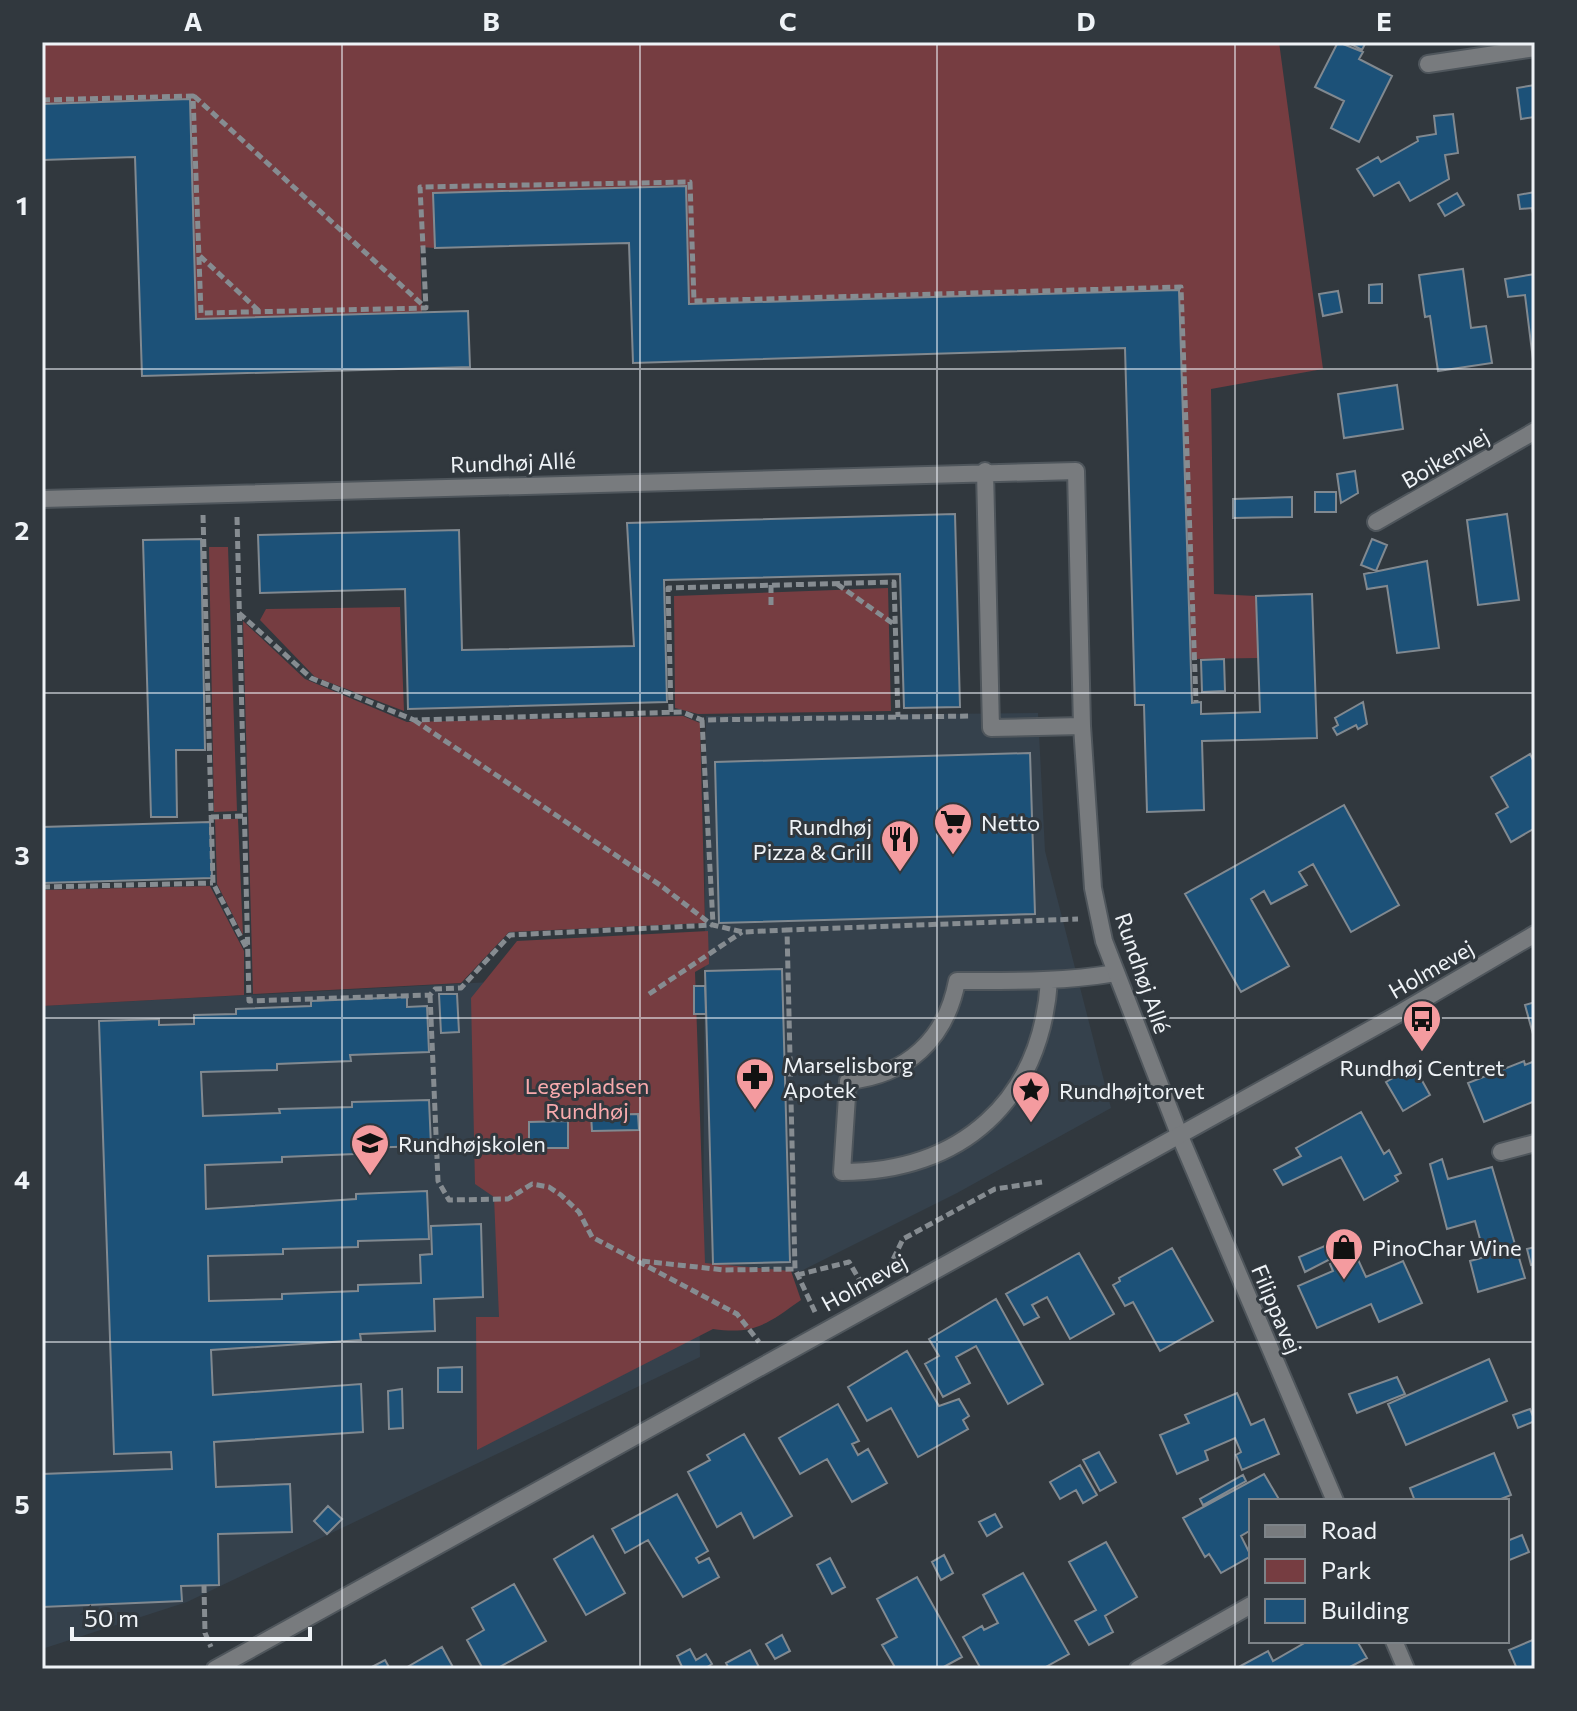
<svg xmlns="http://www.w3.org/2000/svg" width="1577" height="1711" font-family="Commissioner,sans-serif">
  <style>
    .built { fill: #35414c }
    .green { fill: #763d41 }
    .building { fill: #1c5178; stroke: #818990; stroke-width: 2 }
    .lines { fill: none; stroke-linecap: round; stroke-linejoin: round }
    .service-casing { stroke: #4f565c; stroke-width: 20 }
    .minor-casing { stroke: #4f565c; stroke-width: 20 }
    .tertiary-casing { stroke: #4f565c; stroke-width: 20 }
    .path { stroke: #868c91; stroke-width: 5; stroke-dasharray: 8 4; stroke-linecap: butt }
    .service { stroke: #787b7e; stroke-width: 16 }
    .minor { stroke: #787b7e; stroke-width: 16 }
    .tertiary { stroke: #787b7e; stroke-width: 16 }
    .grid { fill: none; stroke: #eff3f7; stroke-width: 2; stroke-opacity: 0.55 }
    .labels { text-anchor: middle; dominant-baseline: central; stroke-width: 6; stroke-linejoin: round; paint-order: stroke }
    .street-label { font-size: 22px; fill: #eff3f7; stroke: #31383e }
    .poi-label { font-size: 22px; fill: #eff3f7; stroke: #31383e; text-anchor: start }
    .park-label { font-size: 22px; fill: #f8aaad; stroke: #31383e }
    .neatline { fill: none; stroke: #eff3f7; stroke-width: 3 }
    .grid-label { font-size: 26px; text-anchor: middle; font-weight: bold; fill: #eff3f7 }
  </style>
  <rect width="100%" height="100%" fill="#31383e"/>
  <path class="built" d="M1038 713 1045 851 1111 1108 957 1193 801 1271 703 1273 706 716Z
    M695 971 700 1357 187 1602 42 1649V1006Z"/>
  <path class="green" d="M42 42H1279L1323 369 1211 389 1214 594 1256 596 1258 658 1190 659 1179 290 689 304 685 186 434 193 435 248 420 247 422 312 196 319 190 100 42 104Z
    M209 547H228L237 811 214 812Z
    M888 588 891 711 698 714 675 708 674 596Z
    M400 607 404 711 315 677 260 620 266 609Z
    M243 621 305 679 407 722 683 716 700 723 705 923 509 932 461 983 253 994Z
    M215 819H238L243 935 217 884Z
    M210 886 244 951V995L42 1006V890Z
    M708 931 709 964 695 972 705 1263 791 1271 801 1300C768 1323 756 1335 713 1329L477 1450 476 1317H499L494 1197 475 1184 471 998 517 941Z"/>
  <path class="building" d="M1338 42 1363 52 1359 59 1392 76 1359 142 1331 128 1344 101 1315 87Z
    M1347 42H1366L1362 50Z
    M1535 85V117L1521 119 1517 88Z
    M190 99 196 319 468 311 470 367 142 376 135 157 42 160V104Z
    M1453 114 1458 153 1445 155 1449 179 1410 201 1399 182 1374 196 1357 169 1378 157 1381 162 1418 141 1417 137 1436 134 1434 116Z
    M686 186 689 304 1179 290 1192 703 1201 702V714L1260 712 1256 596 1312 594 1317 738 1202 741 1204 810 1147 812 1144 705H1135L1125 348 633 363 629 243 435 248 433 193Z
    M1535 192V225L1532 208 1520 209 1518 195Z
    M1457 193 1464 205 1445 216 1438 204Z
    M1463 269 1471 328 1486 326 1492 363 1438 371 1430 316 1425 317 1419 275Z
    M1535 274V360H1533L1525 295 1508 297 1505 279Z
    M1382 284V303H1369V285Z
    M1338 291 1342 312 1323 316 1319 294Z
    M1397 385 1403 429 1344 438 1338 394Z
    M1355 471 1358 493 1341 503 1337 474Z
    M1315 492H1336V512H1315Z
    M1292 497V517L1233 518V499Z
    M955 514 960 707 904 708 900 574 664 580 667 702 408 709 405 589 260 593 258 535 459 530 462 650 634 646 627 523Z
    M1507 514 1519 600 1478 605 1467 520Z
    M201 539 205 750H176L177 817H151L143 540Z
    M1372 539 1387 545 1376 571 1361 565Z
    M1427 561 1439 648 1397 653 1387 586 1367 589 1364 574Z
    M1224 659 1225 691 1202 692 1201 660Z
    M1363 702 1367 724 1358 729 1356 725 1337 735 1333 728 1338 725 1335 718Z
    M1030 753 1035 914 719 923 715 762Z
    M1530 754 1535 764V828L1511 842 1496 814 1508 807 1491 777Z
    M1344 805 1399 905 1351 932 1313 864 1299 872 1307 885 1271 904 1264 891 1251 899 1289 966 1241 992 1185 894Z
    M210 822 212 878 42 883V827Z
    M782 969 790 1262 713 1264 705 971Z
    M694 986H705L706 1014H694Z
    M439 994H457L459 1032 441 1033Z
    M407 997V1007L427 1006 429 1052 350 1055 351 1061 277 1064V1070L201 1072 203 1116 280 1113 279 1109 352 1107V1102L429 1100 431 1146 355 1148V1154L282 1157V1162L205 1165 206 1209 356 1199V1194L427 1191 429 1239 358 1241V1247L283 1249V1254L208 1256 209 1301 282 1299V1294L358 1291V1285L421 1283 420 1255 432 1254 431 1226 481 1224 483 1297 434 1299 435 1331 360 1334 361 1340 211 1350 213 1395 361 1384 363 1432 214 1442 216 1487 290 1484 292 1532 218 1534 219 1585 181 1586 182 1601 42 1607V1474L172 1469 171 1452 114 1454 99 1021 159 1019V1025L194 1024V1015L236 1014V1009L311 1006V1001Z
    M1535 1002V1034H1533L1525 1005Z
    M1524 1061 1525 1065 1535 1061V1101L1484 1122 1468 1083Z
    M1414 1066 1430 1095 1403 1111 1386 1082Z
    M1361 1112 1384 1154 1389 1150 1401 1173 1395 1176 1398 1181 1364 1200 1341 1157 1283 1185 1274 1170 1301 1156 1296 1148Z
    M638 1114 639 1130 592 1131 591 1115Z
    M568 1121V1148H529V1122Z
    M1442 1159 1448 1179 1492 1167 1525 1278 1478 1292 1470 1261 1485 1257 1475 1221 1447 1229 1430 1164Z
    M1341 1239 1346 1251 1305 1272 1299 1257Z
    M1535 1247V1264L1531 1265 1527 1249Z
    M1172 1248 1213 1321 1160 1351 1133 1302 1125 1306 1113 1285 1120 1281 1119 1278Z
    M1079 1253 1114 1314 1070 1339 1047 1297 1032 1305 1039 1317 1024 1325 1006 1294Z
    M1355 1253 1366 1277 1403 1261 1422 1303 1379 1322 1371 1304 1317 1328 1298 1286 1333 1271 1330 1264Z
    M996 1299 1043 1384 1008 1404 976 1346 956 1357 970 1383 943 1397 925 1364 939 1356 929 1339Z
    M907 1351 939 1406 959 1399 969 1416 963 1420 968 1429 918 1457 891 1408 867 1421 848 1387Z
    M1489 1359 1507 1401 1406 1445 1388 1404Z
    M462 1367V1392H438V1368Z
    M1397 1377 1405 1394 1357 1413 1349 1394Z
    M402 1389 403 1428 389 1429 388 1391Z
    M1237 1393 1251 1425 1264 1419 1279 1454 1242 1470 1236 1455 1241 1452 1235 1438 1205 1451 1208 1460 1177 1474 1160 1435 1189 1423 1185 1415Z
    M838 1404 859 1441 852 1444 858 1455 868 1449 887 1483 852 1502 827 1459 800 1474 779 1438Z
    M1530 1409 1535 1421 1518 1428 1513 1415Z
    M744 1434 792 1516 754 1538 741 1513 717 1527 688 1472 710 1460 707 1455Z
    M1099 1452 1116 1482 1100 1491 1083 1460Z
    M1494 1453 1511 1495 1496 1501H1415L1410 1488Z
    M1080 1465 1097 1495 1083 1503 1076 1490 1060 1499 1050 1482Z
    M1264 1474 1280 1501H1251V1530L1241 1536 1251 1556 1221 1573 1209 1554 1205 1557 1183 1518Z
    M1243 1475 1246 1481 1203 1505 1200 1499Z
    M677 1494 708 1551 696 1558 699 1563 709 1558 719 1577 683 1597 648 1540 625 1553 612 1529Z
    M328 1506 342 1519 327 1534 314 1521Z
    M995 1514 1002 1527 987 1536 979 1522Z
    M1522 1535 1529 1552 1507 1561V1541Z
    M593 1536 625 1593 586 1615 554 1559Z
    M1106 1542 1137 1597 1105 1616 1113 1632 1089 1645 1075 1621 1096 1610 1069 1562Z
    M944 1555 953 1573 941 1580 932 1562Z
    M830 1558 845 1587 832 1594 817 1565Z
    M1023 1573 1069 1654 1042 1669H981L963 1637 982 1626 984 1630 998 1623 983 1595Z
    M917 1577 962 1657 940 1669H896L882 1645 897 1637 877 1599Z
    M514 1584 546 1641 496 1669H483L467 1640 484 1630 472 1608Z
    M782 1635 790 1651 775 1659 766 1644Z
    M1535 1639V1669H1517L1509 1650Z
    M1308 1641H1357L1367 1658 1346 1669H1235L1268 1651 1273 1661Z
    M442 1647 454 1669H404Z
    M690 1649 696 1660 706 1654 712 1664 704 1669H683L677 1656Z
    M750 1650 760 1669H729L726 1663Z
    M385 1660 390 1669H368Z"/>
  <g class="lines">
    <defs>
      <path id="service" d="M1049 981C1041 1101 961 1172 842 1172L848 1081C907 1075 946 1039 957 981 1010 981 1063 982 1116 973
        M1501 1152 1535 1143"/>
      <path id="minor" d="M1428 64 1535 48
        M985 471 991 728 1082 726
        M42 499 1076 471 1082 726 1093 888 1104 941 1179 1134 1335 1501
        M1376 522 1535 431
        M1394 1641 1406 1669
        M1138 1669 1251 1605"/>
      <path id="tertiary" d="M215 1669 1402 1012 1535 934"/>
    </defs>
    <use href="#service" class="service-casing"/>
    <use href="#minor" class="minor-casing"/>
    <use href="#tertiary" class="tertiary-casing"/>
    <path class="path" d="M194 96 426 308
      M42 100 193 96 201 313 426 308 420 187 690 182 694 301 1181 287 1196 702
      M200 256 260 312
      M203 515 213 883 247 949
      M237 517 249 1001 430 995 435 989 461 988 510 935 713 925 743 932 787 930
      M837 584 895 625
      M771 585V605
      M239 613 311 678 414 720 682 712 702 720 970 716
      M671 712 668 588 894 582 898 717
      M414 720 660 885 712 925
      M702 720 713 924
      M211 817 244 816
      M42 887 213 883
      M649 994 742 932
      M430 995 438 1181 449 1200 508 1199 532 1184 549 1187 561 1195 579 1212 592 1237 737 1314 759 1342
      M642 1261 724 1270 795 1269
      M888 1270 903 1239 995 1189 1042 1182
      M797 1275 849 1262 862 1284
      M815 1312 795 1269 787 930 1078 919
      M204 1585 205 1633 211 1647"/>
    <use href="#service" class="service"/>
    <use href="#minor" class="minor"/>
    <use href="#tertiary" class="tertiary"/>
  </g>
  <path class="grid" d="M342 42V1669M640 42V1669M937 42V1669M1235 42V1669M42 369H1535M42 693H1535M42 1018H1535M42 1342H1535"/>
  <defs>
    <symbol id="supermarket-pin" viewBox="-11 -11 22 30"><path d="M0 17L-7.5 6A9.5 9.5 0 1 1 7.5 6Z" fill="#f49b9f" stroke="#31383e"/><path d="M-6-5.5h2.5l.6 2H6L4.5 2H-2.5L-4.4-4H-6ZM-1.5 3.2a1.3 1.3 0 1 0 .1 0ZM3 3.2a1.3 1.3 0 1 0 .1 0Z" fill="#111"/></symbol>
    <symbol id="restaurant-pin" viewBox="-11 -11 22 30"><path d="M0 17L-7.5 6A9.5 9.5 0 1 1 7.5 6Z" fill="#f49b9f" stroke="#31383e"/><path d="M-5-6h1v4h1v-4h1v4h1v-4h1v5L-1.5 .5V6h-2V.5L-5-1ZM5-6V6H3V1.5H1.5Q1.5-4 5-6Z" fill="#111"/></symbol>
    <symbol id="bus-pin" viewBox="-11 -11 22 30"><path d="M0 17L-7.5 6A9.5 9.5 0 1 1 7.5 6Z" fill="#f49b9f" stroke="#31383e"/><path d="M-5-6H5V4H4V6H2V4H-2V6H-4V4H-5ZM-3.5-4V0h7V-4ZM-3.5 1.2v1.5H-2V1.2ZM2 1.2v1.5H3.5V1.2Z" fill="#111"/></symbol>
    <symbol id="pharmacy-pin" viewBox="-11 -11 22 30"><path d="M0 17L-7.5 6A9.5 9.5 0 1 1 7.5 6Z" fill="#f49b9f" stroke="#31383e"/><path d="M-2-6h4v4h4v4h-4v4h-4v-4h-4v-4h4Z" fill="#111"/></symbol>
    <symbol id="sight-pin" viewBox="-11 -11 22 30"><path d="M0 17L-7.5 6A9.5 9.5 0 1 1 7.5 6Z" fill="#f49b9f" stroke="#31383e"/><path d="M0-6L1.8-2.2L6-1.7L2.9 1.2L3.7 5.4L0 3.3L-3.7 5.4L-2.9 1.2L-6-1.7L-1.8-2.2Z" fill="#111"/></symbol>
    <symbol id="school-pin" viewBox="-11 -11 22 30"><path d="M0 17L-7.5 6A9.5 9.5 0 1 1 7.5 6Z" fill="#f49b9f" stroke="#31383e"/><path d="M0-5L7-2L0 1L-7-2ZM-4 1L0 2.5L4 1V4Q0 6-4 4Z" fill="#111"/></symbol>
    <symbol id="shop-pin" viewBox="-11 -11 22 30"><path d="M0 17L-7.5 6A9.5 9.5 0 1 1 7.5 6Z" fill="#f49b9f" stroke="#31383e"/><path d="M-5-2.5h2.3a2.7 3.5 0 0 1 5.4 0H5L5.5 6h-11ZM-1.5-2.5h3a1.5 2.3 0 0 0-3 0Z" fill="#111"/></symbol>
  </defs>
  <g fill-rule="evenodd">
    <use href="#supermarket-pin" x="931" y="800" width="44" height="60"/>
    <use href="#restaurant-pin" x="878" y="817" width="44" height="60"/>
    <use href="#bus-pin" x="1400" y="997" width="44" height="60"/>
    <use href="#pharmacy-pin" x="733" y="1055" width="44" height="60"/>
    <use href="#sight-pin" x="1009" y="1068" width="44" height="60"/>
    <use href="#school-pin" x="348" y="1121" width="44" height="60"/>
    <use href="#shop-pin" x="1322" y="1225" width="44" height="60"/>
  </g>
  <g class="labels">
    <g class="street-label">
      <text transform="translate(1445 458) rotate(-30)">Boikenvej</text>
      <text transform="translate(513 462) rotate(-2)">Rundhøj Allé</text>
      <text transform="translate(1431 969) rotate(-30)">Holmevej</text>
      <text transform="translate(1143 973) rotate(71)">Rundhøj Allé</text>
      <text transform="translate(864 1282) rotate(-29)">Holmevej</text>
      <text transform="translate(1277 1309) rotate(67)">Filippavej</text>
    </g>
    <g class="poi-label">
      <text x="981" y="822">Netto</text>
      <text x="872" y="826" text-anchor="end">Rundhøj<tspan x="872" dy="25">Pizza &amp; Grill</tspan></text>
      <text x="783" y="1064">Marselisborg<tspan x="783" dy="25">Apotek</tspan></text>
      <text x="1422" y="1067" text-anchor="middle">Rundhøj Centret</text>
      <text x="1059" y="1090">Rundhøjtorvet</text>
      <text x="398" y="1143">Rundhøjskolen</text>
      <text x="1372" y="1247">PinoChar Wine</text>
    </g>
    <g class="park-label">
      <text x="587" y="1085">Legepladsen<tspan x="587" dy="25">Rundhøj</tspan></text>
    </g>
  </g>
  <rect width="1577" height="1711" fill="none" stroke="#31383e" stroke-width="88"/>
  <rect x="1249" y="1499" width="260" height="144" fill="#31383e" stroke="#7d8388" stroke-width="2"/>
  <rect x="1265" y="1525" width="40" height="12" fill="#787b7e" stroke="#7d8388" stroke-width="2"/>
  <text x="1321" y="1539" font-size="24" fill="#eff3f7">Road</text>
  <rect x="1265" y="1559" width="40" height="24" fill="#763d41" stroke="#7d8388" stroke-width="2"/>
  <text x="1321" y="1579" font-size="24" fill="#eff3f7">Park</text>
  <rect x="1265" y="1599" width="40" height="24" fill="#1c5178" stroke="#7d8388" stroke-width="2"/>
  <text x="1321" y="1619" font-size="24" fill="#eff3f7">Building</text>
  <path d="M72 1627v12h238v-12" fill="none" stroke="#eff3f7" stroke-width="4"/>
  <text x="84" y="1627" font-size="24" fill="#eff3f7" stroke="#31383e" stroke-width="6" paint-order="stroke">50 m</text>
  <rect x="44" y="44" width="1489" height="1623" class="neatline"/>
  <g class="grid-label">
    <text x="193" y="31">A</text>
    <text x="491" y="31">B</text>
    <text x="788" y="31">C</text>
    <text x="1086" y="31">D</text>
    <text x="1384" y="31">E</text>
    <text x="22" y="215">1</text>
    <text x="22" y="540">2</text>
    <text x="22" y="865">3</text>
    <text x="22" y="1189">4</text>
    <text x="22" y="1514">5</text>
  </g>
</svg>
